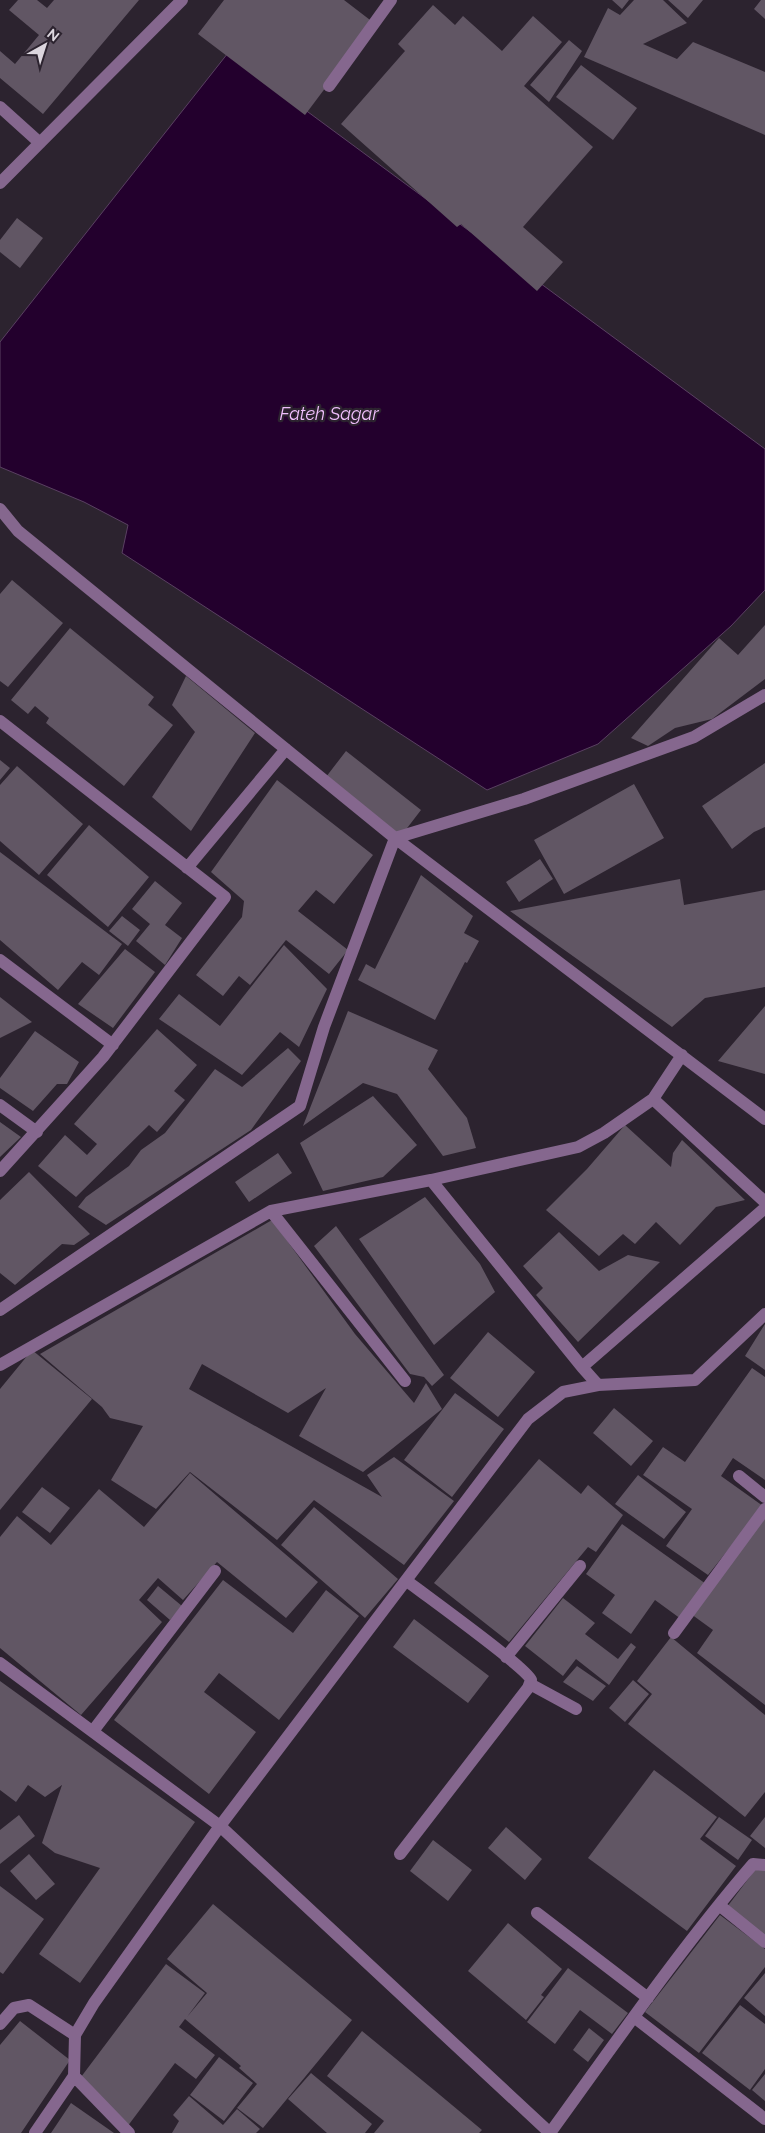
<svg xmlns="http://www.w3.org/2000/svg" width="765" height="2133" font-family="Raleway,sans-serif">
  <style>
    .water { fill: #23002d; stroke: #5a4062 }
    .building { fill: #615664 }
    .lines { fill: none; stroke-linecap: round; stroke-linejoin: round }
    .minor { stroke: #85678e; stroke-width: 12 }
    .labels { text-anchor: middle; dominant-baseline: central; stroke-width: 4.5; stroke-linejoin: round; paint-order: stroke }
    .water-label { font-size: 18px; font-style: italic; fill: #efbefc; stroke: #2c232f }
  </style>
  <rect width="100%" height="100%" fill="#2c232f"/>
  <path class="water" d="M228 53 765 449V590L731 626 598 744 487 790 122 553 128 525 84 502 0 467V342Z"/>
  <path class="building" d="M18 0H37L47 8 54 0H139L43 114 0 78V51L15 64 39 35 9 10Z
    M224 0H344L374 23 305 115 198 34Z
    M612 0H629L622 9Z
    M634 0H663L687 23 643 44 677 59 693 42 765 72V135L584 57 608 8 620 15Z
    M668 0H703L688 18Z
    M761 0H765V19L754 9Z
    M433 5 455 25 463 16 502 51 533 16 562 42 524 86 593 147 523 227 563 262 537 291 461 224 457 227 341 124 405 51 398 44Z
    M569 40 582 51 549 102 530 85Z
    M581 65 637 108 613 140 556 97Z
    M17 218 43 238 20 268 0 252V240Z
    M12 580 63 623 8 687 0 681V594Z
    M765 625V679L712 719 675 728 648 746 631 738 719 638 738 655Z
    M70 628 154 697 148 705 173 725 124 786 46 723 49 718 35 706 28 714 11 700Z
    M186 676 255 733 191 831 152 797 195 732 172 705Z
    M346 751 421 810 401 836 326 777Z
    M0 760 10 768 0 780Z
    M765 763V827L754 832 732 849 702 806Z
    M17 766 83 824 39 875 0 841V785Z
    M277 780 373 855 334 904 316 890 298 911 348 950 329 974 286 940 250 985 239 976 223 996 196 975 242 917 244 901 211 872Z
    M634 784 664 838 564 894 534 840Z
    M89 825 149 877 108 927 47 875Z
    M0 852 122 944 99 975 82 962 58 990 0 940Z
    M540 859 553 879 519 902 506 882Z
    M421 875 473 916 464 933 479 941 467 963 465 962 435 1020 358 980 366 964 375 969Z
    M680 879 684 905 765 890V987L705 998 672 1027 510 911Z
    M155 881 182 903 165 925 182 938 165 965 136 941 150 924 132 909Z
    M122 916 140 930 128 946 109 931Z
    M284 945 327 989 299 1047 280 1032 242 1075 159 1019 179 994 220 1026Z
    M125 949 155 972 113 1028 78 1004Z
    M0 997 32 1022 0 1038Z
    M765 1006V1074L718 1061Z
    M348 1011 438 1050 428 1069 467 1118 476 1148 443 1156 397 1094 363 1083 303 1126Z
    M157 1029 197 1065 174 1091 185 1100 157 1132 149 1125 76 1197 38 1166 65 1135 87 1155 97 1144 74 1124Z
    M35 1031 79 1062 67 1084H57L33 1111 0 1088V1078Z
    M288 1048 301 1061 251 1130 106 1225 78 1207 86 1197 129 1166 141 1150 165 1133 215 1069 242 1087Z
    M373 1096 417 1145 383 1177 323 1191 300 1143Z
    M0 1122 21 1137 0 1157Z
    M625 1125 671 1167 673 1153 682 1140 745 1200 716 1207 680 1245 656 1222 635 1244 623 1234 599 1256 546 1210 587 1169Z
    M278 1153 292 1173 249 1202 235 1182Z
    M29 1172 90 1234 74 1245 62 1244 15 1285 0 1273V1200Z
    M425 1197 480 1264 495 1292 434 1345 359 1239Z
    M272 1220 355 1334 414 1403 426 1383 442 1409 363 1472 299 1436 326 1388 288 1413 202 1364 189 1389 382 1497 367 1475 394 1457 454 1501 404 1565 314 1500 277 1540 190 1472 156 1509 111 1480 143 1426 110 1418 102 1407 40 1354Z
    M336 1226 444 1375 432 1386 424 1377 410 1374 314 1246Z
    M559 1232 599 1271 628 1255 660 1262 578 1342 536 1295 543 1288 523 1266Z
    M765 1324V1370L745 1356Z
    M488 1332 535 1372 498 1417 450 1378Z
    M32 1350 92 1399 0 1510V1389Z
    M752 1368 765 1377V1480L733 1458 721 1476 763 1506 708 1575 666 1546 692 1509 643 1475 663 1447 685 1462Z
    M455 1393 504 1429 452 1497 404 1460Z
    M614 1408 653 1441 631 1466 593 1433Z
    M539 1459 581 1494 588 1485 623 1515 596 1552 588 1547 509 1642 434 1583Z
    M190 1473 318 1582 286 1618 217 1562 183 1600 158 1578 139 1600 162 1622 81 1715 0 1648V1537L17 1516 51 1545 99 1489 144 1527Z
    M638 1475 686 1512 664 1539 615 1504Z
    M42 1487 70 1508 50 1533 22 1512Z
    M314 1507 398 1579 365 1618 281 1545Z
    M765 1518V1705L697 1653 713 1630 691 1614Z
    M622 1524 706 1584 681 1619 655 1600 631 1634 602 1613 615 1595 586 1574Z
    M223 1580 293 1633 326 1590 359 1616 279 1720 219 1673 204 1692 256 1732 209 1794 114 1720Z
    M158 1586 182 1606 170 1620 147 1600Z
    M563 1598 595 1623 585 1634 618 1659 631 1643 636 1647 609 1685 576 1659 563 1676 525 1646Z
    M414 1619 489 1676 468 1703 393 1647Z
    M671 1637 765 1715V1792L745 1817 628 1724 652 1694 637 1681Z
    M577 1666 606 1686 593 1701 563 1682Z
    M633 1680 649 1694 625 1722 609 1708Z
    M0 1681 195 1822 80 1983 39 1954 100 1868 55 1853 42 1843 62 1785 45 1797 28 1785 16 1802 0 1790Z
    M654 1770 717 1817 700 1839 736 1866 687 1931 588 1858Z
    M19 1815 35 1836 0 1864V1830Z
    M719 1817 752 1840 738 1860 705 1836Z
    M765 1817V1848L750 1836Z
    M506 1827 542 1859 525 1880 488 1848Z
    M433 1840 472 1870 448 1901 410 1871Z
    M29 1854 55 1884 36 1900 10 1871Z
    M758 1866 765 1871V1937L727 1907Z
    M0 1886 44 1919 3 1974 0 1972Z
    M213 1904 352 2020 263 2128 237 2108 257 2084 239 2068 241 2066 185 2019 179 2027 215 2055 196 2079 175 2063 127 2127 81 2077 166 1964 205 1993 187 2017 207 1993 167 1959Z
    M720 1915 765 1949V1967L699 2053 645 2012Z
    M508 1923 562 1969 541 1995 544 1997 526 2020 468 1971Z
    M568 1968 628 2013 612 2034 580 2010 555 2044 527 2022Z
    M765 1973V2016L744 1998Z
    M740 2005 765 2024V2069L750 2090 702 2053Z
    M20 2021 70 2060 21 2133H0V2045Z
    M589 2028 604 2040 588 2062 573 2050Z
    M362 2031 434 2090 482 2130 479 2133H374L384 2121 327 2076Z
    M219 2057 253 2083 224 2121 190 2095Z
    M311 2073 372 2124 365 2133H327L288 2099Z
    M765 2074V2101L752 2090Z
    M189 2096 223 2125 237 2109 260 2129 256 2133H172L179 2121 173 2115Z
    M71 2103 114 2133H51Z"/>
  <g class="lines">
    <path class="minor" d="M329 86 391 0
      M0 107 40 143
      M0 183 182 0
      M0 509 18 531 395 838 765 1119
      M0 721 225 897 103 1057 0 1171
      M187 868 286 749
      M0 960 113 1045
      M653 1099 765 1202
      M0 1105 37 1132
      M431 1180 578 1147 604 1133 653 1099 682 1055
      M271 1211 405 1381
      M0 1310 300 1106 324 1027 395 838 524 799 694 737 765 695
      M0 1365 271 1211 431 1180 582 1367 598 1385
      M582 1367 765 1208
      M739 1476 765 1497
      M674 1633 765 1509
      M506 1657 580 1566
      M0 1663 220 1826 550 2133
      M530 1684 576 1709
      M93 1731 215 1571
      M400 1854 528 1688 531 1680C527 1668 425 1595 407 1581
      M719 1905 765 1942
      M537 1913 648 1998
      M634 2017 765 2119
      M0 2024 14 2008 29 2005 75 2035
      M35 2133 74 2076
      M129 2133 74 2076 75 2035 94 2003 220 1826 528 1419 563 1392 598 1385 695 1380 765 1314
      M550 2133C616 2042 680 1949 753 1864L765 1865"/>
  </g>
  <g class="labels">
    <g class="water-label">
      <text x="329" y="413">Fateh Sagar</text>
    </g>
  </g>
  <g transform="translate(45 45) rotate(39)" stroke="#2c232f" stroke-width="4" paint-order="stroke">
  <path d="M0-4L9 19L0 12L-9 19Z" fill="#dcd6de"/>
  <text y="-8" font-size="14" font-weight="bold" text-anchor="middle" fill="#dcd6de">N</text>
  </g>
</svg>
